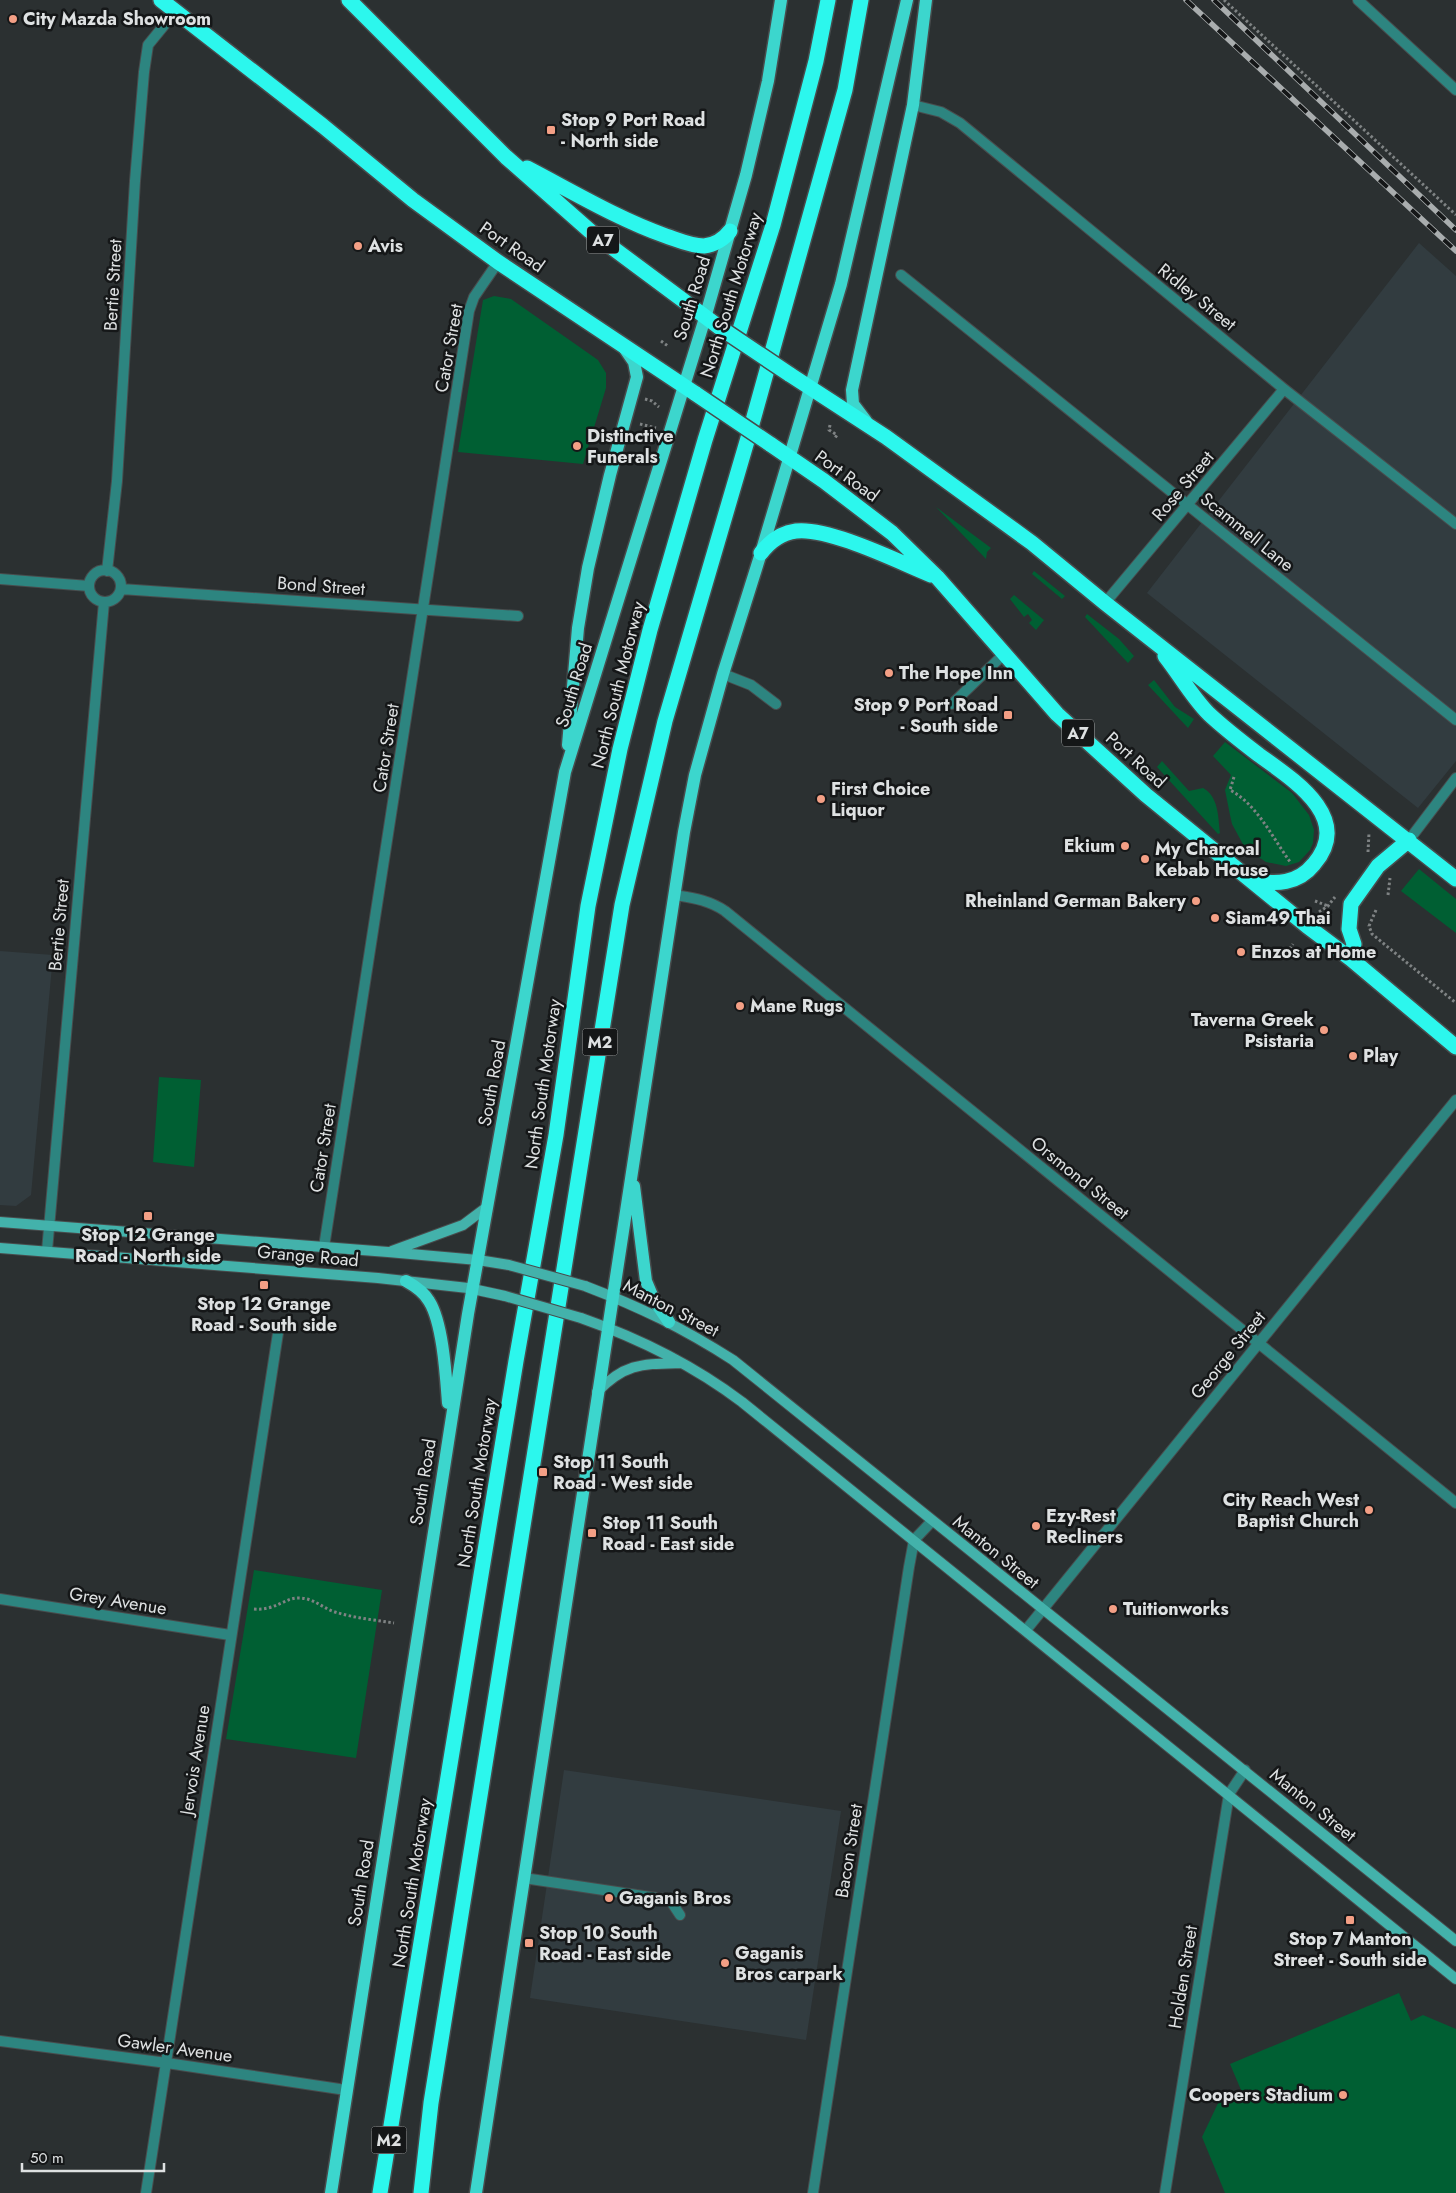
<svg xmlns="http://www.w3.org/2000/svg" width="1456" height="2193" font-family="Jost,sans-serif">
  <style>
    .built { fill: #323c40 }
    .green { fill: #005f33 }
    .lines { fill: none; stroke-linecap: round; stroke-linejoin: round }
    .lane-casing { stroke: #484c4d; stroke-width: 12 }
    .street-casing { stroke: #484c4d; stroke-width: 12 }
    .secondary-casing { stroke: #484c4d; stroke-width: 12 }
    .primary-casing { stroke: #484c4d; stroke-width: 15 }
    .highway-casing { stroke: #484c4d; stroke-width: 18 }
    .path { stroke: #7f8384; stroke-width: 3; stroke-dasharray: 2.5 2.5; stroke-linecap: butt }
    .lane { stroke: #2d8580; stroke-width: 10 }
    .street { stroke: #2d8580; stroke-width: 10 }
    .secondary { stroke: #43b2ab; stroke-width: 10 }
    .primary { stroke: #3cd6cd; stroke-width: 12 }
    .highway { stroke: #2cf7ed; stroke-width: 15 }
    .rail-casing { stroke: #a9adae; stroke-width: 5.5 }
    .rail { stroke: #151718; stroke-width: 4; stroke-dasharray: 11; stroke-linecap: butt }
    .secondary-bridge-casing { stroke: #484c4d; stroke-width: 12; stroke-linecap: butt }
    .highway-bridge-casing { stroke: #484c4d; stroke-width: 18; stroke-linecap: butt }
    .secondary-bridge { stroke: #43b2ab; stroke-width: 10 }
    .highway-bridge { stroke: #2cf7ed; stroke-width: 15 }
    .poi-dot { fill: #f39f85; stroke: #151718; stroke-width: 2 }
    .labels { text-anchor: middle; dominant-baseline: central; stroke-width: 5; stroke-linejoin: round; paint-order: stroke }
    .shield { fill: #151718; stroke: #a2a4a5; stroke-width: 1 }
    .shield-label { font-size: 16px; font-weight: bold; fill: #dee1e2 }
    .poi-label { font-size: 18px; font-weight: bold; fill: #dee1e2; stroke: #151718; text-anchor: start }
    .street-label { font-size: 18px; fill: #dee1e2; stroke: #151718 }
  </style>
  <rect width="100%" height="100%" fill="#2b3031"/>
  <path class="built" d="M1419 243 1456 276V761L1418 808 1147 593Z
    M0 951 53 955 31 1195 16 1206 0 1205Z
    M564 1770 841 1811 806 2040 530 1998Z"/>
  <path class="green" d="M494 296 511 299 598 360 606 373V388L583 464 458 452 483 300Z
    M936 507 991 548 987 552 986 559Z
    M1034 571 1065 596 1062 599 1032 574Z
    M1014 595 1044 620 1036 630 1029 623 1032 620 1028 614 1024 617 1010 599Z
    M1087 614 1119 639 1134 656 1128 663 1085 617Z
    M1154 680 1175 707 1194 719 1188 728 1148 685Z
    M1225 742 1292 793 1309 815 1314 830 1313 843 1310 850 1299 862 1286 866 1266 862 1245 848 1232 824 1230 815 1225 790 1231 775 1213 756Z
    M1162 761 1189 791 1203 788C1219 797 1218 817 1220 833L1218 834 1157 767Z
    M1419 869 1456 899V933L1401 891Z
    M159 1077 201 1080 194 1167 153 1162Z
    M254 1570 382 1590 356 1758 226 1739Z
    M1399 1993 1411 2021 1423 2015 1456 2029V2193H1225L1202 2137 1220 2099 1241 2090 1230 2064Z"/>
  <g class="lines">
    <defs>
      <path id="lane" d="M901 275 1456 720
        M723 674 751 685 776 704
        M952 704 1004 654
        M524 1878 670 1900 680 1915"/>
      <path id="street" d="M1358 0 1456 90
        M913 105 941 112 960 123 1284 389 1456 524
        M89 586a16 16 0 1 1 32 0a16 16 0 1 1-32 0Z
        M107 571 117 481 135 181 144 72 148 45 175 12
        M0 579 89 586
        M121 589 518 616
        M1105 603 1284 389
        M1409 840 1456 778
        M675 895C693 898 709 900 725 911L1456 1503
        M324 1247 469 311 474 297 498 262
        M47 1251 104 602
        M0 1599 230 1635
        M1026 1630 1456 1100
        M0 2041 167 2063 346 2090
        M146 2193 278 1333
        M813 2193 909 1567 914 1540 932 1521
        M1165 2193 1229 1794 1245 1770"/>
      <path id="secondary" d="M0 1222 388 1252 478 1260 509 1265
        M0 1248 378 1278 468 1288 505 1296
        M392 1251 463 1225 487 1207
        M585 1286C640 1307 683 1328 733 1360L1456 1941
        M581 1318C638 1338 693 1365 742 1402L1456 1979
        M597 1392C625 1363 642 1364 681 1363"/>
      <path id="primary" d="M866 421 853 404 852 390 913 105 926 0
        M568 745 578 628 588 568 610 475 637 377 634 362 625 349
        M634 1186 646 1281 654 1300 669 1322
        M406 1281C415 1286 424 1292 429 1301 443 1323 446 1377 448 1403
        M331 2193 468 1314 565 772 705 318 746 175 768 81 781 0
        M476 2193 684 832 695 775 723 674 761 553 841 284 907 0"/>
      <path id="highway" d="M161 0 323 126 413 200 498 262 696 394
        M349 0 506 157 590 231 719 327
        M527 168C573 192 618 219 666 236 678 240 691 246 704 246 714 245 724 239 730 231
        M789 374 886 437 1032 543 1105 603 1456 879
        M770 444 824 481 892 533 937 577 1057 714 1146 795 1307 926 1351 959 1456 1047
        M761 553C770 541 781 533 796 531 829 527 899 562 931 575
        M1165 656C1180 675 1192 697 1209 714 1225 729 1242 742 1259 755 1292 779 1354 817 1314 864 1298 884 1276 885 1252 880
        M1351 959 1354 944 1349 929 1351 904 1378 866 1409 840
        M380 2193 516 1361 556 1135 588 906 620 749 650 630 705 440 773 225 816 61 828 0
        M421 2193 431 2103 622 905 665 721 750 431 845 90 861 0"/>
    </defs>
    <use href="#lane" class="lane-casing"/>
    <use href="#street" class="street-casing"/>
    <use href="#secondary" class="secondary-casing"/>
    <use href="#primary" class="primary-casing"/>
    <use href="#highway" class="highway-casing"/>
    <path class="path" d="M1224 0 1456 215
      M661 341 668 346
      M645 399 652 401 659 407
      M640 424 656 428
      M830 425 829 430 837 435 835 438
      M1234 777 1230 790C1258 805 1273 839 1291 863
      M1368 852 1369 833
      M1388 895 1390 878
      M1315 901 1328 906
      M1376 910 1369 926 1372 934 1456 1003
      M1319 912 1328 906 1335 897
      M1287 953 1293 944
      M254 1609C275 1611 286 1597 299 1598 314 1598 322 1608 335 1612 354 1618 375 1620 394 1623"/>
    <use href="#lane" class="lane"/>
    <use href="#street" class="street"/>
    <use href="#secondary" class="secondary"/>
    <use href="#primary" class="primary"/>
    <use href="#highway" class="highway"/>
    <defs>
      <path id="rail" d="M1186 0 1456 251
        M1214 0 1456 230"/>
    </defs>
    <use href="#rail" class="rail-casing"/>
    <use href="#rail" class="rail"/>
    <defs>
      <path id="secondary-bridge" d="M509 1265 585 1286
        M505 1296 581 1318"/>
      <path id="highway-bridge" d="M719 327 789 374
        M696 394 770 444"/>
    </defs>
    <use href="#secondary-bridge" class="secondary-bridge-casing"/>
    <use href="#highway-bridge" class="highway-bridge-casing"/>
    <use href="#secondary-bridge" class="secondary-bridge"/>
    <use href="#highway-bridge" class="highway-bridge"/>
  </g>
  <g class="poi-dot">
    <circle cx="13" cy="19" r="5"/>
    <rect x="546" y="125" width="10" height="10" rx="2.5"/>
    <circle cx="358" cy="246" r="5"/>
    <circle cx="577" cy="446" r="5"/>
    <circle cx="889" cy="673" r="5"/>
    <rect x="1003" y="710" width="10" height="10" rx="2.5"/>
    <circle cx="821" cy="799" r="5"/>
    <circle cx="1125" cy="846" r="5"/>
    <circle cx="1145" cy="859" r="5"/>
    <circle cx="1196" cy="901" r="5"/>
    <circle cx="1215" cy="918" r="5"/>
    <circle cx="1241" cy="952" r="5"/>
    <circle cx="740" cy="1006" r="5"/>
    <circle cx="1324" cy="1030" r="5"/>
    <circle cx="1353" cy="1056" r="5"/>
    <rect x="143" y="1211" width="10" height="10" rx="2.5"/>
    <rect x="259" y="1280" width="10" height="10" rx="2.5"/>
    <rect x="538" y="1467" width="10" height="10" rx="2.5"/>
    <circle cx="1369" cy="1510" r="5"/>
    <circle cx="1036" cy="1526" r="5"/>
    <rect x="587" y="1528" width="10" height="10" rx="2.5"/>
    <circle cx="1113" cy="1609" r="5"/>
    <circle cx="609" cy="1898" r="5"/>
    <rect x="1345" y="1915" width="10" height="10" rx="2.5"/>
    <rect x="524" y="1938" width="10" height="10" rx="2.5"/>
    <circle cx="725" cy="1963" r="5"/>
    <circle cx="1343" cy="2095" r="5"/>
  </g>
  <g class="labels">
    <g class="shield">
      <rect x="587" y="226.5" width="32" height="27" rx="4"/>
      <rect x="1062" y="719.5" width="32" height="27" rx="4"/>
      <rect x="582.5" y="1028.5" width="35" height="27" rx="4"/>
      <rect x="371.5" y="2126.5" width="35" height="27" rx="4"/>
    </g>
    <g class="shield-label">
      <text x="603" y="240">A7</text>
      <text x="1078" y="733">A7</text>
      <text x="600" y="1042">M2</text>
      <text x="389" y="2140">M2</text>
    </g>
    <g class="poi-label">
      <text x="23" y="19">City Mazda Showroom</text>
      <text x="561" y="120">Stop 9 Port Road<tspan x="561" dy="21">- North side</tspan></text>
      <text x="368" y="246">Avis</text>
      <text x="587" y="436">Distinctive<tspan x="587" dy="21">Funerals</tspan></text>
      <text x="899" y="673">The Hope Inn</text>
      <text x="998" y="705" text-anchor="end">Stop 9 Port Road<tspan x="998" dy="21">- South side</tspan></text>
      <text x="831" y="789">First Choice<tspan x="831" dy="21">Liquor</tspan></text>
      <text x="1115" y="846" text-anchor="end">Ekium</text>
      <text x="1155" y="849">My Charcoal<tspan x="1155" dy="21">Kebab House</tspan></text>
      <text x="1186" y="901" text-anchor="end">Rheinland German Bakery</text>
      <text x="1225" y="918">Siam49 Thai</text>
      <text x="1251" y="952">Enzos at Home</text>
      <text x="750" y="1006">Mane Rugs</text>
      <text x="1314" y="1020" text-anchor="end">Taverna Greek<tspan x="1314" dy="21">Psistaria</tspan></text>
      <text x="1363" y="1056">Play</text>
      <text x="148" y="1235" text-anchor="middle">Stop 12 Grange<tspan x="148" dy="21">Road - North side</tspan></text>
      <text x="264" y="1304" text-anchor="middle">Stop 12 Grange<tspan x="264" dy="21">Road - South side</tspan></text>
      <text x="553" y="1462">Stop 11 South<tspan x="553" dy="21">Road - West side</tspan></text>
      <text x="1359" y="1500" text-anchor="end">City Reach West<tspan x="1359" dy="21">Baptist Church</tspan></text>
      <text x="1046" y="1516">Ezy-Rest<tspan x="1046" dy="21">Recliners</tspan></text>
      <text x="602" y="1523">Stop 11 South<tspan x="602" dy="21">Road - East side</tspan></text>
      <text x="1123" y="1609">Tuitionworks</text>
      <text x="619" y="1898">Gaganis Bros</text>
      <text x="539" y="1933">Stop 10 South<tspan x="539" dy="21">Road - East side</tspan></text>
      <text x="1350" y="1939" text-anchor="middle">Stop 7 Manton<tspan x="1350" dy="21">Street - South side</tspan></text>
      <text x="735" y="1953">Gaganis<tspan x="735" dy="21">Bros carpark</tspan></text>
      <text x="1333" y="2095" text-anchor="end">Coopers Stadium</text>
    </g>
    <g class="street-label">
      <text transform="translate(512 247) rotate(35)">Port Road</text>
      <text transform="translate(113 285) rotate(-87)">Bertie Street</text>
      <text transform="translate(731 295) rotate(-73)">North South Motorway</text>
      <text transform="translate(1197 297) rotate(39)">Ridley Street</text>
      <text transform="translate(692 298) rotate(-73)">South Road</text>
      <text transform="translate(449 348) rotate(-80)">Cator Street</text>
      <text transform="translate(847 476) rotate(36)">Port Road</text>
      <text transform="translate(1183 486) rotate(-50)">Rose Street</text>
      <text transform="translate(1247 532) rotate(39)">Scammell Lane</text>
      <text transform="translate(321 586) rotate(4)">Bond Street</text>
      <text transform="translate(574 685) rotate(-73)">South Road</text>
      <text transform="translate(618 685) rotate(-76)">North South Motorway</text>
      <text transform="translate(386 748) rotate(-81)">Cator Street</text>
      <text transform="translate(1136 760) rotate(42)">Port Road</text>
      <text transform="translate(59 925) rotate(-85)">Bertie Street</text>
      <text transform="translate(492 1083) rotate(-80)">South Road</text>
      <text transform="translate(543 1084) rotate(-82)">North South Motorway</text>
      <text transform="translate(323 1148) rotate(-81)">Cator Street</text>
      <text transform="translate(1080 1178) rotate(39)">Orsmond Street</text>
      <text transform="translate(308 1256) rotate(5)">Grange Road</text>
      <text transform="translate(671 1308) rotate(27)">Manton Street</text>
      <text transform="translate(1228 1355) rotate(-51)">George Street</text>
      <text transform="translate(423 1482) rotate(-81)">South Road</text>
      <text transform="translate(477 1483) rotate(-81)">North South Motorway</text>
      <text transform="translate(996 1552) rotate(39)">Manton Street</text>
      <text transform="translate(118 1601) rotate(9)">Grey Avenue</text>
      <text transform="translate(195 1760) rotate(-81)">Jervois Avenue</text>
      <text transform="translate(1313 1805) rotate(39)">Manton Street</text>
      <text transform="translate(849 1851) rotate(-81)">Bacon Street</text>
      <text transform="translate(361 1883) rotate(-81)">South Road</text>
      <text transform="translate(412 1883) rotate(-81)">North South Motorway</text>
      <text transform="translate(1183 1977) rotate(-81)">Holden Street</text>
      <text transform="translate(175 2048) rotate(8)">Gawler Avenue</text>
    </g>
  </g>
  <path d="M22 2163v8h142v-8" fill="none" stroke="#dee1e2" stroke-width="2.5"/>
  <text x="30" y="2163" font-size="15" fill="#dee1e2" stroke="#151718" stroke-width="4" paint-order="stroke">50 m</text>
</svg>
